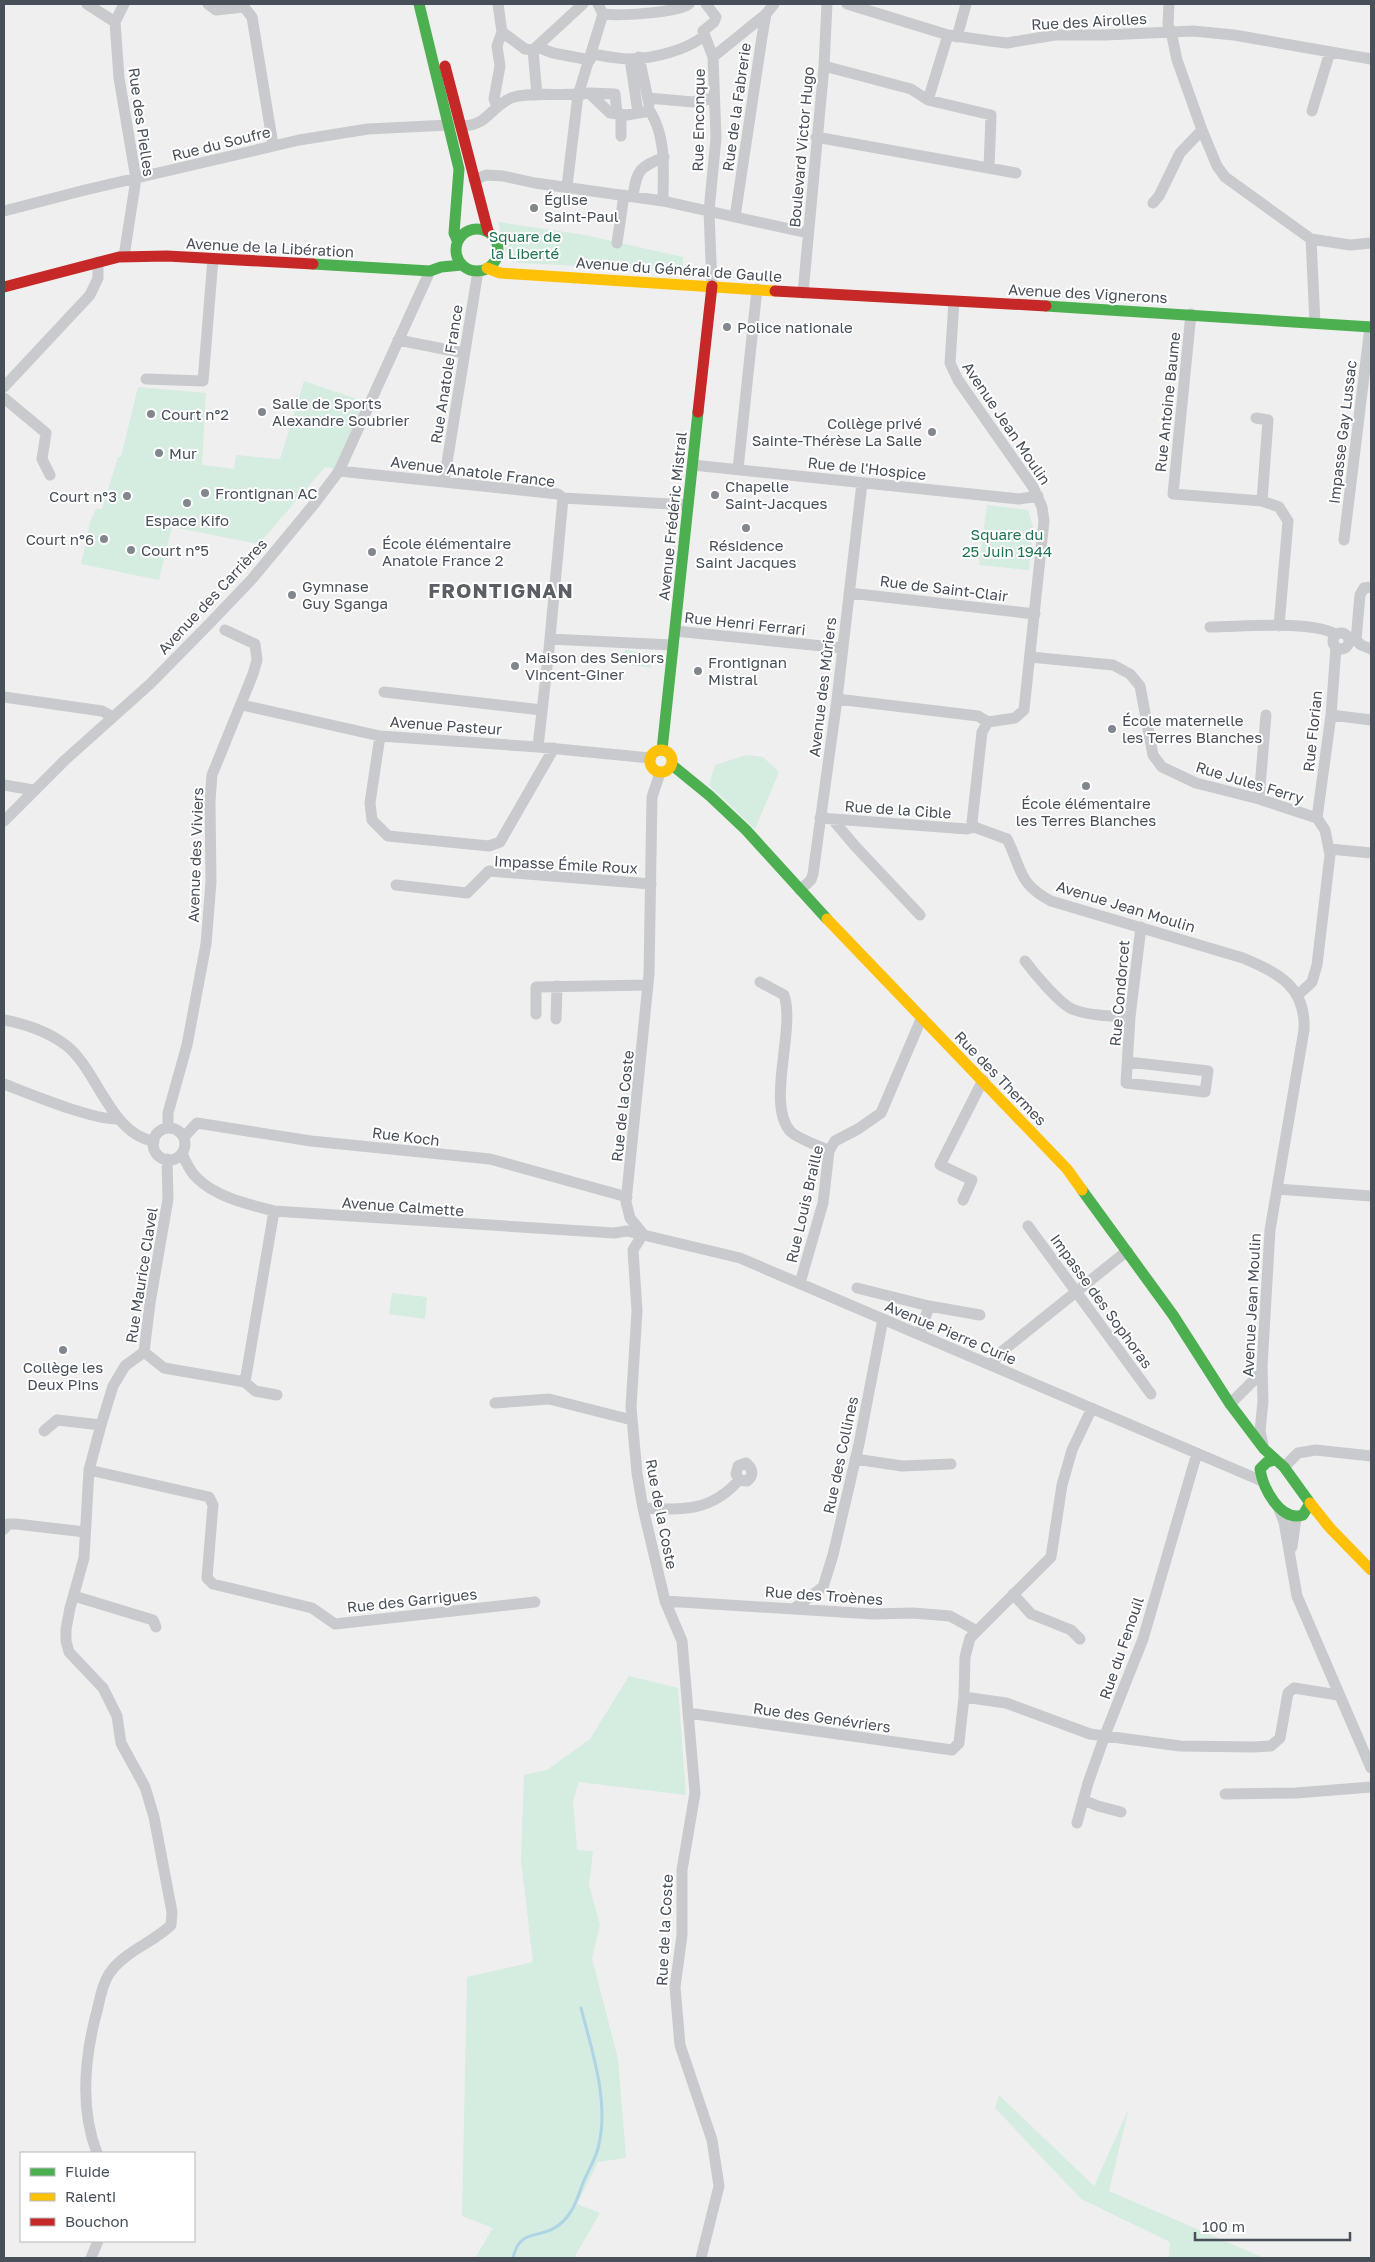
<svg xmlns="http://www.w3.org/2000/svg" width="1375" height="2262" font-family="'Golos Text',sans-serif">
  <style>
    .green { fill: #d5ece1 }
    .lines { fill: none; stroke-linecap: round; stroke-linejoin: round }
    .stream { stroke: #aed4e6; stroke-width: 3 }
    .street { stroke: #c9cacd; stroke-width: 11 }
    .fast { stroke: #4caf50; stroke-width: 11 }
    .slow { stroke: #ffc107; stroke-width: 11 }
    .jam { stroke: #c62828; stroke-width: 11 }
    .poi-dot { fill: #82878e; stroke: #fff; stroke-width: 2 }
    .labels { text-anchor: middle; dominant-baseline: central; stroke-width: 4; stroke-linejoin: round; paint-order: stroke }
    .street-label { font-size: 15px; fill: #484f59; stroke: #fff }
    .poi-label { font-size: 15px; fill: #484f59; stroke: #fff; text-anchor: start }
    .park-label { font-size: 15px; fill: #207352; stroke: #fff }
    .district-label { font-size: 20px; font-weight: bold; letter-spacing: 1px; fill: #5b5e62; stroke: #fff }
  </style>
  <rect width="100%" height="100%" fill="#efefef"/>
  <path class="green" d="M498 222 585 235 683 257V271L519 263C502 254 502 238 498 222Z
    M304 381 357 399 363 405 335 469 325 467 259 544 172 527 159 580 81 564 90 522 96 509H102L118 457H121L138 387 206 393 202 465 234 469 236 455 280 459Z
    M987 505 1028 510 1033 527 1029 570 979 565Z
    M625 650 653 654 651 668 624 664Z
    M746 755 763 757 779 772 755 829 709 785 715 765Z
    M392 1293 427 1297 425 1319 389 1314Z
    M629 1676 678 1688 686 1795 579 1782 573 1801 577 1850 593 1851 589 1885 600 1925 592 1958 618 2059 626 2158 598 2162 577 2204 600 2213 574 2258H475L493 2228 462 2216 467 1977 533 1962 521 1860 524 1775 547 1770 590 1739Z
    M999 2095 1094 2186 1129 2108 1109 2191 1264 2258H1169L1170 2242 1081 2199 995 2108Z"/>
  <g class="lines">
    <path class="stream" d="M513 2258C520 2227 540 2240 559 2225 573 2214 577 2199 583 2183 588 2170 597 2157 599 2144 609 2100 592 2051 581 2008"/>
    <path class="street" d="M87 4 115 22
      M124 4 115 22 119 78 136 179 124 256
      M208 4 216 10 244 7 252 17 273 145
      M706 4 716 17 714 22 703 31 713 57 716 138 709 211 712 286
      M847 4 948 35 990 41 1007 43 1055 35H1105L1193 31 1234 35 1371 59
      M1169 4 1168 25 1172 36 1177 60 1202 130 1217 166 1225 177 1311 239 1315 323
      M603 14C620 16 676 13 689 4
      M502 32 525 49 533 50
      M957 37 966 4
      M537 47 553 53 590 60
      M533 50 583 4
      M533 50 537 95
      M592 54C604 56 618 59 630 59 654 58 685 51 704 36
      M639 57 649 104
      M713 57 766 14
      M630 59 638 113
      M824 66 911 89 928 100 991 115 989 168
      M589 93 615 94 617 114
      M648 98 693 102 714 98
      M928 100 948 35
      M497 106 494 99 500 66 497 46 502 32 498 4
      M1312 111 1330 52
      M621 115V136
      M461 126C488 126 489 108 511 98 527 91 568 97 589 93L610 113 627 115 650 111C667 139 663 169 663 201
      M816 137 1016 173
      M474 180 486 175 503 176 535 183 663 201 808 233
      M567 186 578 95 603 14 598 4
      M633 196C637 169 639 168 664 157
      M1153 203 1159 196 1180 153 1202 130
      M4 211 85 190 299 140 368 129 449 125
      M735 217 762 37 766 14 774 4
      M1311 239 1350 245 1371 243
      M617 243 624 195
      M803 293 824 66 827 4
      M954 301 950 363 958 380 1033 487 1042 507 1044 521 1024 710 1015 718 988 722 982 732 972 822 974 827 1007 839C1022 868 1017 883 1051 901L1243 958C1279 973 1306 987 1304 1030L1270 1230 1262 1367 1263 1401 1260 1431 1263 1445
      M1191 314 1173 494 1262 501 1279 507 1288 521 1279 626
      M398 340 464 353
      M146 379 203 381 213 259
      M4 387 90 295 98 278V262
      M4 398 46 433 42 459 50 475
      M1256 418 1268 420 1262 501
      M693 465 1019 499 1038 496
      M738 469 757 289
      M339 471 558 494 563 498 549 649 538 747
      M444 481 478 271
      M563 498 688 505
      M1344 540 1370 327
      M1371 587 1364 588 1360 595 1356 640 1361 645 1371 649
      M849 593 1035 614
      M1210 627C1241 627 1310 620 1335 634
      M675 631 842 648
      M1333 641a8 8 0 1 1 16 0a8 8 0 1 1-16 0Z
      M550 639 672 645
      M1030 657 1113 665 1130 674 1140 686 1153 755 1162 767 1196 783 1259 799 1317 818 1325 830 1330 855 1317 965 1312 982 1298 995
      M384 692 542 710
      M4 697 102 711 113 717
      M837 699 978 716 988 722
      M242 705 380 736 538 747 650 758
      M1331 715 1371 720
      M380 736 370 803 372 820 388 836 489 846 500 842 554 748
      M4 785 33 790
      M1259 799 1266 715
      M820 818 967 829 974 827
      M1317 818 1331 715 1336 647
      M833 820 855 846 920 915
      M4 821 65 760 150 684 211 622 252 579 315 503 339 471 430 271
      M1330 849 1371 853
      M396 885 467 893 489 871 651 884
      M800 890 811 880 813 874 837 699 862 483
      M1025 961C1034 973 1059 1003 1072 1009 1089 1016 1112 1016 1130 1017
      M760 982 784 995C796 1030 765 1105 791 1132 800 1140 818 1145 829 1151
      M536 1014V987L648 985
      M556 1019 557 986
      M4 1020C26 1024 49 1032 67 1046 97 1070 112 1136 154 1141
      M1128 1062 1208 1071 1205 1092 1126 1083 1130 1017 1141 927
      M4 1084C30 1094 95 1121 119 1119
      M168 1128V1113L187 1045 206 944 211 882 210 801 212 775 253 674 257 660 255 644 225 630
      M153 1144a16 16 0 1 1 32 0a16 16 0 1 1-32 0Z
      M184 1137 197 1123 311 1141 490 1159 627 1197
      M182 1154C186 1161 189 1171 196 1177 215 1197 248 1204 274 1211L614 1233 627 1231 740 1258 1262 1481
      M1277 1189 1371 1196
      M963 1200 972 1180 940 1165 983 1080
      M1028 1226 1151 1394
      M643 1234 633 1250 637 1311 631 1407 637 1473 643 1508 665 1601 682 1641 695 1793 682 1870V1935L675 1987 680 2045 712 2140 719 2186 701 2258
      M643 1234 630 1218 626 1202 649 974 652 797 660 773
      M800 1283 823 1203 829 1151 835 1141 858 1129 881 1113 922 1017
      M857 1288 929 1306 980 1315
      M920 1334 929 1306
      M144 1352 164 1368 245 1382 255 1391 277 1395
      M991 1365 1000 1353 1127 1251
      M245 1382 274 1211
      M495 1403 549 1399 632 1420
      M1230 1404 1262 1372
      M44 1431 57 1420 101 1425
      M855 1459 902 1466 951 1464
      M1284 1467 1298 1453 1316 1450 1371 1456
      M89 1470 209 1497 213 1505 207 1578 213 1584 312 1608 335 1624 535 1602
      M643 1508C682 1510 711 1512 739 1480L747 1481C755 1475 752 1468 746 1463L738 1466 736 1474 739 1480
      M1279 1509 1284 1522 1297 1596 1371 1768
      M4 1529 8 1524H16L85 1532
      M1292 1547 1296 1518
      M1013 1594 1031 1614 1071 1630 1080 1639
      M74 1596 153 1620 156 1627
      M665 1601 873 1614 913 1613 950 1616 977 1631
      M795 1608 823 1587 833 1555 859 1444 883 1319
      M964 1697 1006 1703 1090 1734 1180 1746 1253 1747 1271 1746 1280 1738 1288 1693 1294 1688 1338 1695
      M688 1713 952 1750 959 1743 964 1697 965 1657 970 1638 1051 1557 1062 1485 1072 1450 1092 1408
      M1225 1794 1296 1793 1371 1787
      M1083 1800 1098 1806 1121 1812
      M1077 1823 1088 1783 1105 1735 1143 1639 1197 1453
      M97 2153C79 2107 85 2054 98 2007 100 1997 103 1983 109 1974 123 1952 153 1943 171 1925L172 1912 154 1817 145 1787 121 1743 117 1716 103 1688 69 1652 66 1641V1629L70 1608 84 1558 89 1470 101 1425 113 1386 125 1366 144 1352 150 1303 168 1199 167 1159
      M91 2258 98 2241"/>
    <path class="fast" d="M419 4 459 169 454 233 457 240
      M456 250a21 21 0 1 1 42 0a21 21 0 1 1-42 0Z
      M313 264 430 271 441 267 462 265
      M1046 306 1371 327
      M662 750 698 412
      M672 765 710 796 746 830 827 919
      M1082 1190 1173 1315 1230 1404 1264 1449 1284 1467 1310 1503 1303 1515C1280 1522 1263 1488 1260 1469L1267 1462 1275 1460"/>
    <path class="slow" d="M487 268 500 273 775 291
      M650 761a11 11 0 1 1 22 0a11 11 0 1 1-22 0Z
      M827 919 1067 1169 1082 1190
      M1310 1503 1330 1528 1371 1570"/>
    <path class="jam" d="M445 66 488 231
      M4 287 119 257 167 256 313 264
      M775 291 1046 306
      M698 412 712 286"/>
  </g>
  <g class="poi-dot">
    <circle cx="534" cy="208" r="5"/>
    <circle cx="727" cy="327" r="5"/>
    <circle cx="262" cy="412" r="5"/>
    <circle cx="151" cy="414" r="5"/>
    <circle cx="932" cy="432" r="5"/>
    <circle cx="159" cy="453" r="5"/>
    <circle cx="205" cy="493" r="5"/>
    <circle cx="715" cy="495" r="5"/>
    <circle cx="127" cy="496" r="5"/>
    <circle cx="187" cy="503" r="5"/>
    <circle cx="746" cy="528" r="5"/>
    <circle cx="104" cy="539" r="5"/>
    <circle cx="131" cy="550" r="5"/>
    <circle cx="372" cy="552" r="5"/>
    <circle cx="292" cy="595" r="5"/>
    <circle cx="515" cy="666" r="5"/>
    <circle cx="698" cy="671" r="5"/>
    <circle cx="1112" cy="729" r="5"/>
    <circle cx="1086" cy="786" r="5"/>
    <circle cx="63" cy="1350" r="5"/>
  </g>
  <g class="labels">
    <g class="street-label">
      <text transform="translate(1089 21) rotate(-3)">Rue des Airolles</text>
      <text transform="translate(736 107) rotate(-82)">Rue de la Fabrerie</text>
      <text transform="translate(698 120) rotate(-89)">Rue Enconque</text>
      <text transform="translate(142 122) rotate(82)">Rue des Pielles</text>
      <text transform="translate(221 143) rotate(-14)">Rue du Soufre</text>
      <text transform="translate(801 147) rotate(-85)">Boulevard Victor Hugo</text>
      <text transform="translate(270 247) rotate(3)">Avenue de la Libération</text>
      <text transform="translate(679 269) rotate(4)">Avenue du Général de Gaulle</text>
      <text transform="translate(1088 293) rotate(3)">Avenue des Vignerons</text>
      <text transform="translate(446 374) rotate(-81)">Rue Anatole France</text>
      <text transform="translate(1167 402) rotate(-84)">Rue Antoine Baume</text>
      <text transform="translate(1007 423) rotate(56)">Avenue Jean Moulin</text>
      <text transform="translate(1342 432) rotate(-83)">Impasse Gay Lussac</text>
      <text transform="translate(867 468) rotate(6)">Rue de l'Hospice</text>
      <text transform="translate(473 471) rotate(7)">Avenue Anatole France</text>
      <text transform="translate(672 516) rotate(-84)">Avenue Frédéric Mistral</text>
      <text transform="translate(944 588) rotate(7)">Rue de Saint-Clair</text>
      <text transform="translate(212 596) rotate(-47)">Avenue des Carrières</text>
      <text transform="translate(745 623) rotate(6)">Rue Henri Ferrari</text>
      <text transform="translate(822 687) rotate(-83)">Avenue des Mûriers</text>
      <text transform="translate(446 725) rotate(4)">Avenue Pasteur</text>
      <text transform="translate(1312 731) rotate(-84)">Rue Florian</text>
      <text transform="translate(1250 782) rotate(17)">Rue Jules Ferry</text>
      <text transform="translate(898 809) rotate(4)">Rue de la Cible</text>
      <text transform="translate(195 855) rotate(-88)">Avenue des Viviers</text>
      <text transform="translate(566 864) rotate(3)">Impasse Émile Roux</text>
      <text transform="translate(1126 906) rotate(17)">Avenue Jean Moulin</text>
      <text transform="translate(1119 993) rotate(-85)">Rue Condorcet</text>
      <text transform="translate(1001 1078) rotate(46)">Rue des Thermes</text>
      <text transform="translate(622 1106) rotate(-84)">Rue de la Coste</text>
      <text transform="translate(406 1136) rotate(7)">Rue Koch</text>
      <text transform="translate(804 1204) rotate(-77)">Rue Louis Braille</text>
      <text transform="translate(403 1206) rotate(4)">Avenue Calmette</text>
      <text transform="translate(141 1275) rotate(-81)">Rue Maurice Clavel</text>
      <text transform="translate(1102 1301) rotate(54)">Impasse des Sophoras</text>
      <text transform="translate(1251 1305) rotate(-87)">Avenue Jean Moulin</text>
      <text transform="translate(951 1332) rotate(23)">Avenue Pierre Curie</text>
      <text transform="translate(840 1455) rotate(-78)">Rue des Collines</text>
      <text transform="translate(662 1514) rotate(79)">Rue de la Coste</text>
      <text transform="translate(824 1595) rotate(4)">Rue des Troènes</text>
      <text transform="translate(412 1600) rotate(-6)">Rue des Garrigues</text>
      <text transform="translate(1121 1648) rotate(-71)">Rue du Fenouil</text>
      <text transform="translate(822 1717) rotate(8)">Rue des Genévriers</text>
      <text transform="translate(664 1930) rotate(-87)">Rue de la Coste</text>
    </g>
    <g class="poi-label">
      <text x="544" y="199">Église<tspan x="544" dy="17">Saint-Paul</tspan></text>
      <text x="737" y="327">Police nationale</text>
      <text x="272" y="403">Salle de Sports<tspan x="272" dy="17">Alexandre Soubrier</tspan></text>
      <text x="161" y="414">Court n°2</text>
      <text x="922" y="423" text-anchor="end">Collège privé<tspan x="922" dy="17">Sainte-Thérèse La Salle</tspan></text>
      <text x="169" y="453">Mur</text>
      <text x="725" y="486">Chapelle<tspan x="725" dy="17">Saint-Jacques</tspan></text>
      <text x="215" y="493">Frontignan AC</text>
      <text x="117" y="496" text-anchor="end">Court n°3</text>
      <text x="187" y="520" text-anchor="middle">Espace Kifo</text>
      <text x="94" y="539" text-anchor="end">Court n°6</text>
      <text x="382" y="543">École élémentaire<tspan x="382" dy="17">Anatole France 2</tspan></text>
      <text x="746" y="545" text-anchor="middle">Résidence<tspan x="746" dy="17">Saint Jacques</tspan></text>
      <text x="141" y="550">Court n°5</text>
      <text x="302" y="586">Gymnase<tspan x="302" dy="17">Guy Sganga</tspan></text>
      <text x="525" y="657">Maison des Seniors<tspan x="525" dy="17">Vincent-Giner</tspan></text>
      <text x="708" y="662">Frontignan<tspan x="708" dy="17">Mistral</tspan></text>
      <text x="1122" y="720">École maternelle<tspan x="1122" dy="17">les Terres Blanches</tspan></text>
      <text x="1086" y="803" text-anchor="middle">École élémentaire<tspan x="1086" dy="17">les Terres Blanches</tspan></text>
      <text x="63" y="1367" text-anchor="middle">Collège les<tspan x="63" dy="17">Deux Pins</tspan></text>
    </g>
    <g class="park-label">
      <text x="525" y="236">Square de<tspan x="525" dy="17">la Liberté</tspan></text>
      <text x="1007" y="534">Square du<tspan x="1007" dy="17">25 Juin 1944</tspan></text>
    </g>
    <g class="district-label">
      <text x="501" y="590">FRONTIGNAN</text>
    </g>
  </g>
  <rect width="1375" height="2262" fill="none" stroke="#484f59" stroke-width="10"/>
  <rect x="20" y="2152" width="175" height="90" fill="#ffffff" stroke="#b6b9bd"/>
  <rect x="30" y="2168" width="25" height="8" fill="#4caf50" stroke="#b6b9bd"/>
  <text x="65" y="2177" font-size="15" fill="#484f59">Fluide</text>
  <rect x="30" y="2193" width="25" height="8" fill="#ffc107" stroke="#b6b9bd"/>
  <text x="65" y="2202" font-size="15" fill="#484f59">Ralenti</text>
  <rect x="30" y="2218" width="25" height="8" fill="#c62828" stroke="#b6b9bd"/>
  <text x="65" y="2227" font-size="15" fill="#484f59">Bouchon</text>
  <path d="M1195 2232v8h155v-8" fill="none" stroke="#484f59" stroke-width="2.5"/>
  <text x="1202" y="2232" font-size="15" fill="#484f59" stroke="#ffffff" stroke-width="4" paint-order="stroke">100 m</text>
</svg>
